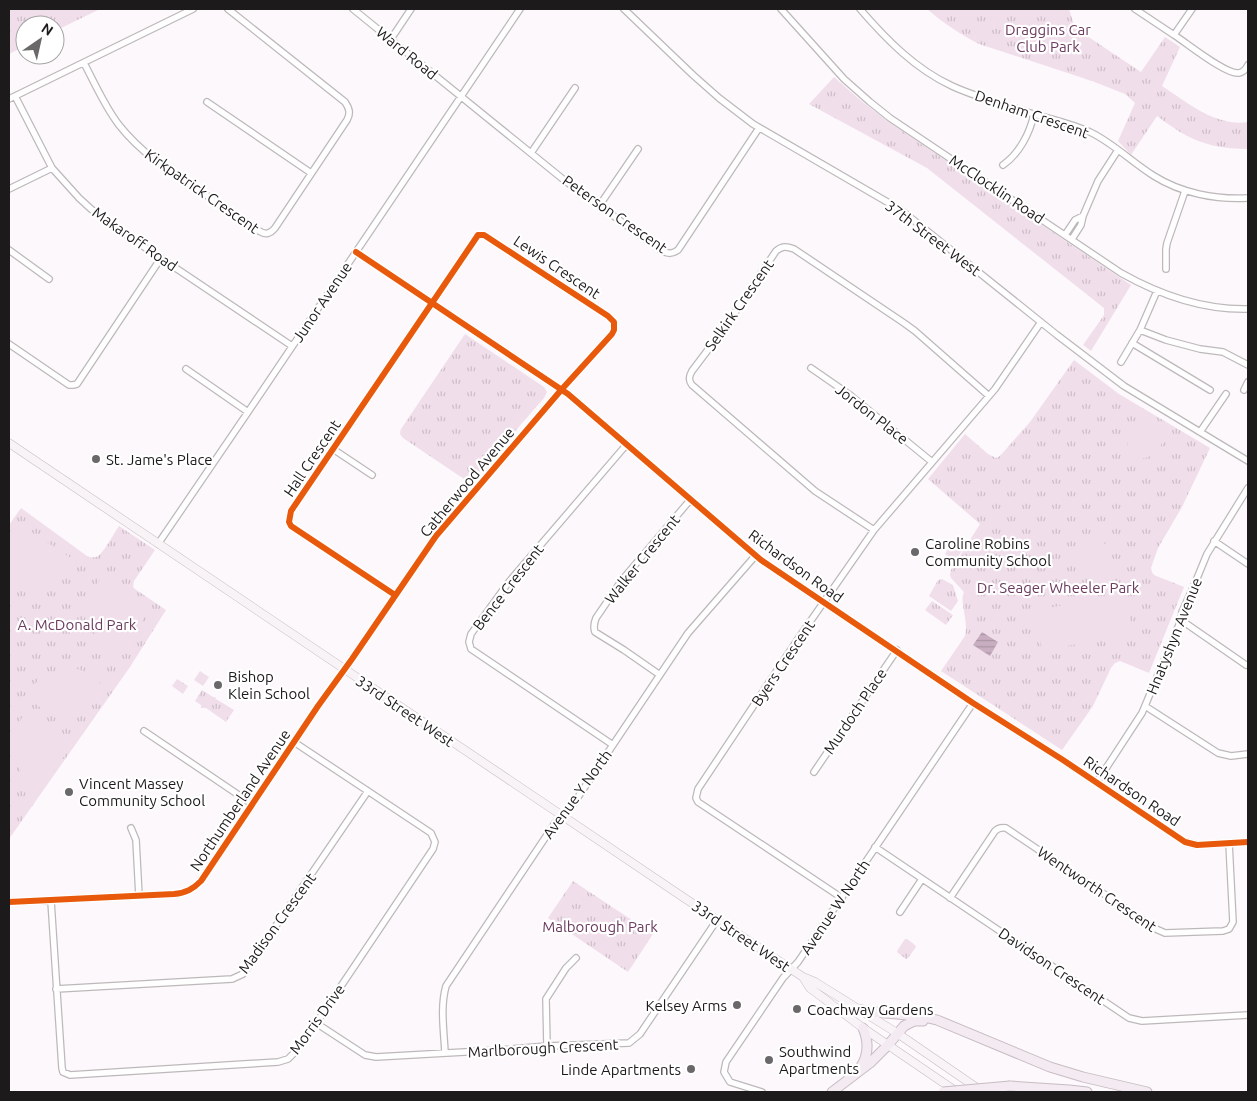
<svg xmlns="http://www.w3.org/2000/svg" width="1257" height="1101" font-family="Ubuntu,sans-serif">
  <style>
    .park { fill: url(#park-tufts) }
    .pitch { fill: #f1deeb }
    .water { fill: url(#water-rules) }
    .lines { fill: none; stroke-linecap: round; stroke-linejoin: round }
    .minor-casing { stroke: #bdb9bb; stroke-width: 8 }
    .major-casing { stroke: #c7bcc3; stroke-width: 9 }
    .highway-casing { stroke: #c7bcc3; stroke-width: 11 }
    .minor { stroke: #fffefe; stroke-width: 5.5 }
    .major { stroke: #f8f3f7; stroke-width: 8 }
    .highway { stroke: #f4eaf2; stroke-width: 9 }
    .highway-bridge-casing { stroke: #c7bcc3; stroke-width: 11; stroke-linecap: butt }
    .highway-bridge { stroke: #f4eaf2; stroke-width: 9 }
    .cycleway-casing { stroke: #fff; stroke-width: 9 }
    .cycleway { stroke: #e8590c; stroke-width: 6 }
    .poi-dot { fill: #6b686a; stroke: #fff; stroke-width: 2 }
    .labels { text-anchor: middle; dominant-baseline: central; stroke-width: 4.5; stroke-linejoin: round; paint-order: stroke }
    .park-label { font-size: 15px; fill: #6b3a5e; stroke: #fff }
    .street-label { font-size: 15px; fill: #1d1a1c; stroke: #fff }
    .poi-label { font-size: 15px; fill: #1d1a1c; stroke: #fff; text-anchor: start }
  </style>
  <defs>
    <pattern id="park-tufts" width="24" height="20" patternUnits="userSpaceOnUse" patternTransform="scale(1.25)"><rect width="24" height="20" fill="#f1deeb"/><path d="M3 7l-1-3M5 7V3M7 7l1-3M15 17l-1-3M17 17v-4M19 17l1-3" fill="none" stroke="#cebec9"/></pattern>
    <pattern id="water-rules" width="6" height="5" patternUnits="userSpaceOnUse" patternTransform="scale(1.25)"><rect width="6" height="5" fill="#c8aec0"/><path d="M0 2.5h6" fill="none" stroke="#ab95a4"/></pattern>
  </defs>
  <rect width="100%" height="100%" fill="#fdf8fb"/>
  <path class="park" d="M9 9H100L55 31V25H25V46L9 54Z
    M927 9H1069L1075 28 1141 72 1165 37 1180 47 1162 86C1188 103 1216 127 1248 122V149C1223 149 1202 145 1180 132 1172 127 1164 121 1157 116L1131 155 1118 141 1135 103 1125 94 1092 81 979 44C960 34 943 23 927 9Z
    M834 77 859 99 887 121 1131 285 1091 351 1083 345 1104 315V308L927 168 809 104Z
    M465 334 544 387 547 392 544 398 470 483 403 438 400 434 401 429Z
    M1074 360 1119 394 1210 448 1182 507 1158 548 1151 568 1152 572 1154 575 1184 587 1149 673 1120 661 1115 663 1111 668 1093 706 1062 750 941 671 965 636C969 621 959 602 964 592L951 578 950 575 951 570 980 524 928 479 965 434 988 454 996 458 1000 456 1030 422Z
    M21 508 87 556C90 557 92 558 96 557 103 555 114 533 119 526L155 550 134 581 133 587 135 589 166 610 130 667 9 839V525Z
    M942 579 953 585 958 601 951 611 929 596 938 580Z
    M932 601 953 615 946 625 925 610Z
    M177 679 188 686 183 694 172 686Z
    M202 690 213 697H215L216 699 234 710 226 722 206 708H201V705L195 701Z
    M573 881 653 934 628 972 548 918Z
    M905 939H907L915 945 916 947 908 958 906 959 898 953 897 951Z"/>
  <path class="pitch" d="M1150 424 1163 429 1165 428 1168 433 1166 434 1160 447H1158C1144 475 1111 444 1137 426H1149Z
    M28 530 71 558C67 564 62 572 56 577 42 586 24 589 9 583V554L22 531Z
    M957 535 968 542 955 561 945 554Z
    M1090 537C1100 536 1108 544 1108 554L1111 555 1108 569 1103 572 1090 571V569C1071 562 1071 543 1090 537Z
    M100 579 145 608 146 615 117 656 99 641 91 623 90 602Z
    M1126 595 1133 635 1042 650 1035 610Z
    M78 669 102 679 73 724 67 725 25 697 39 679 57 671Z
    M200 671 209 677 203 686 194 680Z
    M24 713 69 743V749L41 791 23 776 14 758 13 737Z"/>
  <path class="water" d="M982 632 998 642 990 656 973 645Z"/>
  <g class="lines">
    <defs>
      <path id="minor" d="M353 9 564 180 662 251C669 254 672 254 678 250L759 128
        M624 9 693 75 719 98 753 124 901 210 1057 335 1124 386 1248 461
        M781 9 844 79 870 102 890 118 1121 273C1160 295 1203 310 1248 309
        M860 9C886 39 915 69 952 86 976 97 1002 104 1027 112 1049 119 1071 123 1092 133 1114 144 1133 163 1154 176 1181 193 1216 200 1248 198
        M1135 9 1174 35 1192 9
        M1174 35C1187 43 1226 75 1239 73 1244 72 1246 69 1248 65
        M391 39 411 9
        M84 63C95 84 105 107 119 125 130 139 142 150 156 161L259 231C266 235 270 234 275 228L347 120C351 113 349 108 345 102L228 9
        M15 96 52 168 79 198 91 209 116 228 292 346
        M9 99 193 9
        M207 102 311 173
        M531 153 575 88
        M1003 165C1019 154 1030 133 1034 114
        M9 189 52 168
        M599 206 638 149
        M1065 235 1075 220 1083 216
        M1072 239 1081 225 1083 216 1098 181 1118 150
        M9 250 49 279
        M356 252 568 394 761 560 973 703 1063 760 1185 842 1197 845 1248 842
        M1166 269V249L1167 243 1185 191
        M1140 330 1166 340 1200 349 1223 352 1248 365
        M1132 343 1210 390
        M9 344 69 385H73L77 384 161 258
        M1121 362 1140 330 1157 291
        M811 368 850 395 932 462
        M186 369 248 412
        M1244 390 1248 382
        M1200 432 1226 394
        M333 449 372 475
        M874 530 815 491 692 385C688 380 689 376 692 371L726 326 776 251C782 246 786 246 794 249L904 323 915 331 989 396
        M1214 541 1248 564
        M158 544 248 412 520 9
        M1181 620 1246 665
        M660 675 624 650 595 632C593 627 594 623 596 618L622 580 691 499
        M1145 706 1218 753 1231 756 1248 754
        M144 731 252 804
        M613 745 471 649 469 642 471 634 508 583 627 444
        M814 772 897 650
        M1097 782 1142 713 1181 620 1182 612 1193 588 1207 554 1248 488
        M131 828 136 840 139 896
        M875 847 1129 1018 1142 1021 1248 1015
        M842 898 698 802 696 798 698 789 798 639 874 530 995 389 1041 322
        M950 898 995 831C998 828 1001 827 1006 828L1156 929 1165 933 1223 931 1229 929 1233 922 1229 843
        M51 901 62 1068 63 1072 70 1075 278 1062 288 1059 296 1051 321 1016 433 849 435 842 431 833 294 742
        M9 902 174 894C186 893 193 889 201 881L318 706 352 659 436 536 562 389 612 334 614 330V322L608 316 484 235H478L474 241 291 511 289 522 291 526 395 595
        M900 912 922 879
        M56 989 232 979 243 974 368 791
        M316 1023 365 1055 376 1057 500 1050 547 1046 629 1043 640 1034 717 920
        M547 1046 546 999 566 968 576 958
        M445 1053C444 1031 440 1007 446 986L555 823 570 809 688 633 756 555
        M762 1092 730 1082 724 1072 726 1062 783 978 798 962 973 703"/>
      <path id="major" d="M9 443 717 920 803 977 815 982 897 1033 980 1090
        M803 977 810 988 863 1028 957 1092"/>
      <path id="highway" d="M861 1010C886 1015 912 1013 937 1020L1050 1067 1083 1077 1147 1092
        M860 1068C869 1055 869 1042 863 1028
        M1010 1086 1069 1090 1087 1092
        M832 1092 870 1063 888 1045 904 1026 914 1021H923"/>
    </defs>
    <use href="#minor" class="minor-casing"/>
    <use href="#major" class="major-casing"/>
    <use href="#highway" class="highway-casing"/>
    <use href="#minor" class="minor"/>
    <use href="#major" class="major"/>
    <use href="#highway" class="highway"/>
    <defs>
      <path id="highway-bridge" d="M943 1092 1010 1086"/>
    </defs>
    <use href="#highway-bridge" class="highway-bridge-casing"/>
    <use href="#highway-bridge" class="highway-bridge"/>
    <defs>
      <path id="cycleway" d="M356 252 568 394 761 560 973 703 1063 760 1185 842 1197 845 1248 842
        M9 902 174 894C186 893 193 889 201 881L318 706 352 659 436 536 562 389 612 334 614 330V322L608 316 484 235H478L474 241 291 511 289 522 291 526 395 595"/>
    </defs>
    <use href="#cycleway" class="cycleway-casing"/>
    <use href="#cycleway" class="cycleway"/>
  </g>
  <g class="poi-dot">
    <circle cx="96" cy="459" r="5"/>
    <circle cx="915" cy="552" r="5"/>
    <circle cx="218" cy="685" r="5"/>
    <circle cx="69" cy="792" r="5"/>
    <circle cx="737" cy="1005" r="5"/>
    <circle cx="797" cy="1009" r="5"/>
    <circle cx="769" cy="1060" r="5"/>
    <circle cx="691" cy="1069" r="5"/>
  </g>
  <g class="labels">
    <g class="park-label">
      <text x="1048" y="29">Draggins Car<tspan x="1048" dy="17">Club Park</tspan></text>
      <text x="1058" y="587">Dr. Seager Wheeler Park</text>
      <text x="77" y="624">A. McDonald Park</text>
      <text x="600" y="926">Malborough Park</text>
    </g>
    <g class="street-label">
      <text transform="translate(407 53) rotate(39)">Ward Road</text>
      <text transform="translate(1032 114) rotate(19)">Denham Crescent</text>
      <text transform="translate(997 189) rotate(34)">McClocklin Road</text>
      <text transform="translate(202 191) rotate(35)">Kirkpatrick Crescent</text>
      <text transform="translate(615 214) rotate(35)">Peterson Crescent</text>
      <text transform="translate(933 238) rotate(37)">37th Street West</text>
      <text transform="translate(135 239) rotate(35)">Makaroff Road</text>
      <text transform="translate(557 267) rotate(34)">Lewis Crescent</text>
      <text transform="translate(322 302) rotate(-56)">Junor Avenue</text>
      <text transform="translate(739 305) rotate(-55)">Selkirk Crescent</text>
      <text transform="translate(872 414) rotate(38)">Jordon Place</text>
      <text transform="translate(312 458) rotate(-56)">Hall Crescent</text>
      <text transform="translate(467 482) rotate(-50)">Catherwood Avenue</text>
      <text transform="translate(642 559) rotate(-51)">Walker Crescent</text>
      <text transform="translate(796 566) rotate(36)">Richardson Road</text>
      <text transform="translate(508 587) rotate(-52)">Bence Crescent</text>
      <text transform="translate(1174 636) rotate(-68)">Hnatyshyn Avenue</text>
      <text transform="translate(783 663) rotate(-56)">Byers Crescent</text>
      <text transform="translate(405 711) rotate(34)">33rd Street West</text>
      <text transform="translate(855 711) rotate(-56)">Murdoch Place</text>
      <text transform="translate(1132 791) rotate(34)">Richardson Road</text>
      <text transform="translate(577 794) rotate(-54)">Avenue Y North</text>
      <text transform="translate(240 800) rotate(-56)">Northumberland Avenue</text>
      <text transform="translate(1097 889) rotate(34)">Wentworth Crescent</text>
      <text transform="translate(835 907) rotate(-56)">Avenue W North</text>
      <text transform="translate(277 923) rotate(-54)">Madison Crescent</text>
      <text transform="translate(741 936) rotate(34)">33rd Street West</text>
      <text transform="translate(1052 966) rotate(34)">Davidson Crescent</text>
      <text transform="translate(317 1019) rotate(-54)">Morris Drive</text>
      <text transform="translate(543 1048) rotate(-3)">Marlborough Crescent</text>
    </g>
    <g class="poi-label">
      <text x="106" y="459">St. Jame's Place</text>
      <text x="925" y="543">Caroline Robins<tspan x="925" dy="17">Community School</tspan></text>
      <text x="228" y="676">Bishop<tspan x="228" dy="17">Klein School</tspan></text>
      <text x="79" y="783">Vincent Massey<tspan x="79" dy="17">Community School</tspan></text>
      <text x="727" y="1005" text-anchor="end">Kelsey Arms</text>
      <text x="807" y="1009">Coachway Gardens</text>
      <text x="779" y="1051">Southwind<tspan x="779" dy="17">Apartments</tspan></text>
      <text x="681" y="1069" text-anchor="end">Linde Apartments</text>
    </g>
  </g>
  <rect width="1257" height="1101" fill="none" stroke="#1d1a1c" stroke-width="20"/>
  <g transform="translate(40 40) rotate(34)"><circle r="24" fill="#ffffff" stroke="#a5a3a4"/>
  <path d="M0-4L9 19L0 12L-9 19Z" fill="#6b686a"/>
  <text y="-8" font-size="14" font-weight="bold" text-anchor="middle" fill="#1d1a1c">N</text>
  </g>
</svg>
